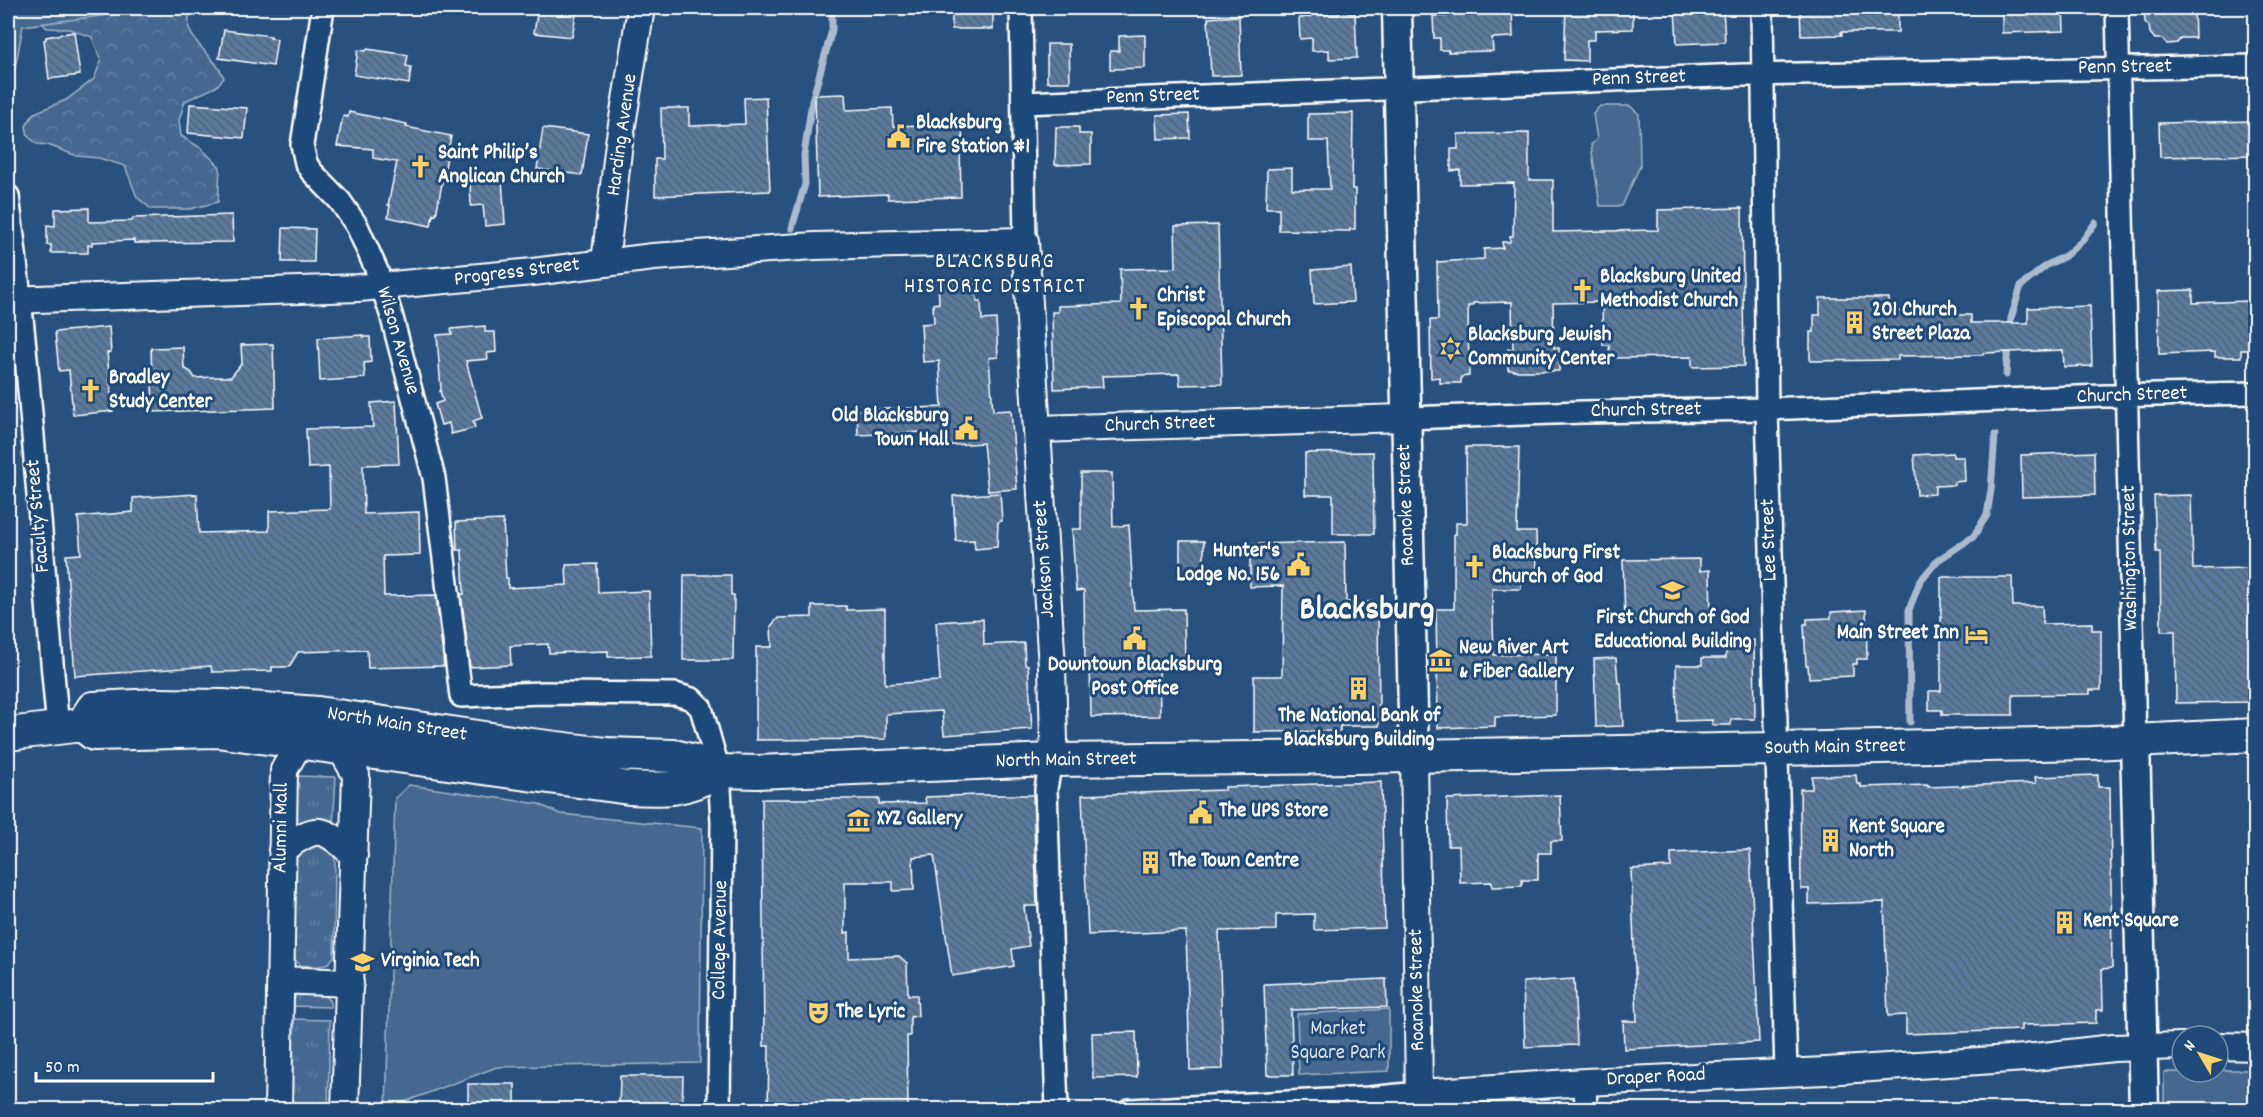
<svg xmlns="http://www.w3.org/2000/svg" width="2263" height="1117" font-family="Dekko,sans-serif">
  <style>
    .grass { fill: url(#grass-tufts); stroke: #a2b4c8; stroke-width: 1.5 }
    .forest { fill: url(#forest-crowns); stroke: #a2b4c8; stroke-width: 1.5 }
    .park { fill: #446890; stroke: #a2b4c8; stroke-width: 1.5 }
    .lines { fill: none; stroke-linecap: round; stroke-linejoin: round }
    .stream { stroke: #aabbcd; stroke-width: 7 }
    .building { fill: url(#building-back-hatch); stroke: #fff; stroke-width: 1.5 }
    .minor-casing { stroke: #fff; stroke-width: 26 }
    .tertiary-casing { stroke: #fff; stroke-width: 30 }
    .secondary-casing { stroke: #fff; stroke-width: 33 }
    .primary-casing { stroke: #fff; stroke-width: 36 }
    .minor { stroke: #1f4a7a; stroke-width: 21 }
    .tertiary { stroke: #1f4a7a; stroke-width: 26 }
    .secondary { stroke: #1f4a7a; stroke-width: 28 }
    .primary { stroke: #1f4a7a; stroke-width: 32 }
    .labels { text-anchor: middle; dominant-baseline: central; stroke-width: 6; stroke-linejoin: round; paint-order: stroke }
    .street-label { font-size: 21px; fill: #fff; stroke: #1f4a7a }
    .poi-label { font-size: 21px; font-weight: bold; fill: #fff; stroke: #1f4a7a; text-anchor: start }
    .park-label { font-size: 21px; fill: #dae1e9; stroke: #1f4a7a }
    .neighbourhood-label { font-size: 22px; letter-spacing: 1.5px; fill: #fff; stroke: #1f4a7a }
    .town-label { font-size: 33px; font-weight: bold; fill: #fff; stroke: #1f4a7a }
  </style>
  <defs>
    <pattern id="grass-tufts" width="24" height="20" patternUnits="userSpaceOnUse" patternTransform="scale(1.5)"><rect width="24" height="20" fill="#446890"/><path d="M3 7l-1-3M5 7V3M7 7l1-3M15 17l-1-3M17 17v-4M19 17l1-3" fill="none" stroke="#607fa1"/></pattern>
    <pattern id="forest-crowns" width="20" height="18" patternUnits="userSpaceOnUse" patternTransform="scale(1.5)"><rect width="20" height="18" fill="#446890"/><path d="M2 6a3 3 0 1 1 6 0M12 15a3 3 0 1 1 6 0" fill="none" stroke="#607fa1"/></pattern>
    <pattern id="building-back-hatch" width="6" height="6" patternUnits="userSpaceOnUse" patternTransform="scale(1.5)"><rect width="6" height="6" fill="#5a7a9d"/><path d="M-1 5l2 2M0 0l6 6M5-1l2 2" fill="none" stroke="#536374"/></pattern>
  </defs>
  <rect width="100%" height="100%" fill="#28517f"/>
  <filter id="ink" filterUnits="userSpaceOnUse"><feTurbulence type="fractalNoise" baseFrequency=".0167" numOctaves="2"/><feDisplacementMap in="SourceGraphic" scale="12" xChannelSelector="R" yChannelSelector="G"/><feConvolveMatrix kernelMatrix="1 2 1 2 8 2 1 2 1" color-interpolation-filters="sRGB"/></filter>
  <g filter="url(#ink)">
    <path class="grass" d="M294 776 336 777 333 826H297L294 823Z
      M314 840 333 851 335 857 334 956C328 970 313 966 300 965L292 956V853Z
      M319 992 329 1000 331 1007 289 1006 291 1000 298 993Z
      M288 1019 330 1020 328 1109 287 1110Z"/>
    <path class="forest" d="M37 8H187C192 15 186 23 190 31 198 49 217 59 224 78L216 87 185 101 179 120 181 136 201 148 220 167 218 202 190 209H151L137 197 125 166 99 158 77 156 48 145 37 144 28 136 26 126 34 113 66 100 94 79 101 61 92 37 69 29 47 28 36 17Z"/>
    <path class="park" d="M8 8H162L23 26 10 96 8 95Z
      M1600 106H1630L1639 114 1640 166 1622 206H1600L1591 145 1597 139 1593 114Z
      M409 785 539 804 560 814 702 828 700 1063 497 1067 386 1109 395 798Z
      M1389 1009V1071L1299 1075 1297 1014Z
      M2218 1070H2255V1109H2164V1072H2218Z"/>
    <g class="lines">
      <path class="stream" d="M792 228 805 184 804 155 812 101 832 30V8
        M2010 330 2011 318 2021 286 2047 265 2065 256 2083 240 2095 223
        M2006 375 2008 344
        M1910 722 1909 610 1920 581 1938 560 1973 537 1987 515 1991 490 1995 435"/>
    </g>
    <path class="building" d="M538 8 577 9 572 37 534 33Z
      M952 8H993V29H952Z
      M1447 8H1512L1513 37 1492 38 1493 51 1448 52V50H1440V38H1434L1433 16H1447Z
      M1566 8H1633V29L1595 30V40H1587V61L1564 60Z
      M1677 8H1723L1725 42 1677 44 1675 9Z
      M1800 8H1898V32H1841L1842 35 1801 36Z
      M2002 8H2063L2064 31 2002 33Z
      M2144 8H2194L2195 38H2181L2177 43 2167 44 2162 39H2155L2150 33 2149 26 2145 22Z
      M1355 13 1357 58 1329 59V50L1312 51V38L1300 39 1299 18 1310 17 1309 15Z
      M1239 16 1241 75 1211 76 1208 18Z
      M224 30 271 36 270 38 277 39 273 66 219 58Z
      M74 32 80 75 49 79 44 40 46 39V37Z
      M1145 35V68L1110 69V51H1119V36Z
      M1047 44H1069L1070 82H1047Z
      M367 49 408 55 406 66 411 67 409 84 354 75 358 50 366 51Z
      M845 94 846 110 892 108 893 126 962 124 963 147H960L961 197 888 199V194L818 197 815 95Z
      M766 97 770 191 655 196V159H662L661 108H689V126L745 124 744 98Z
      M190 104 247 108 244 138 188 133Z
      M349 112 407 124 406 127 451 136 436 215 433 214 431 226 388 217 390 205H388L397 162 373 158V149L337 146 343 116 348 117Z
      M1353 113 1352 189H1355V229H1350V231L1279 230V208H1266L1267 169 1292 168V189H1330L1328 141H1308V114Z
      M1189 114 1190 138 1158 139 1157 115Z
      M2256 121V155L2160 157 2159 123Z
      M1056 127H1079V134H1091V164L1055 165Z
      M543 128 588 134 582 175 537 169Z
      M1529 133V180H1553V232L1658 230V210L1742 208 1744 366 1692 367V357L1610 358 1609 345H1603L1602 302 1553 303 1554 348H1559V371H1514V370H1508V349H1513L1512 302 1473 303V306H1468L1469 376 1461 377V383H1440V377L1431 378 1430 320H1438L1437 262 1484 259V249L1503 248 1502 242H1510V236H1513L1514 183 1460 184V170L1451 171V149H1458V134Z
      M502 179 505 224 485 226 483 205 471 206 470 181Z
      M89 208V222L132 221 133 218 232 215 233 242 147 243H134V240L92 242V245H88V253H51V245H47V225L55 226V209Z
      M1218 225 1222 384 1180 385 1179 374 1102 376 1103 387 1054 389 1052 312H1058V306L1121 304 1120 269 1176 268 1175 226Z
      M283 228 315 229 314 262H282Z
      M1351 267 1353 302 1314 304 1312 270Z
      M975 279 977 301H981L982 320 996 319 998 357 989 358 993 411 1011 410 1017 489 988 491 983 443 924 447 923 432 858 435 857 410 942 407 939 361 923 362 921 324 934 323 933 304 939 303 938 282Z
      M2193 290V303L2248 301 2249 350H2241V357H2215V352L2159 354 2158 291Z
      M1820 298H1889V311H1949V315H1971V323H2028V308L2090 306 2092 366 2064 367 2063 350 1983 353V355L1898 356V360L1810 361V332H1814V315H1820Z
      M485 326V332H495L496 352 487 353 488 359 466 361 482 418 473 421 475 428 451 434 449 423 441 425 435 404 443 401 440 391 441 390 437 335 452 334 451 329Z
      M109 327 111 352 107 353 113 411 73 415 69 370 59 371 55 332Z
      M363 335V337H370L371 362 364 363 365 378 320 381 318 338Z
      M273 344 275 408 153 412 151 348 183 347 184 368 191 372 195 378 214 377H231L242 363 241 345Z
      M396 401 399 464 363 465 364 514 419 512 420 555 383 556 384 596 436 595 444 666 368 668 367 650 333 651 298 652 289 667H272V671L212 672 211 666 75 676 66 555 81 554 78 517 133 512V498L197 494 199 533 269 531V511L330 509 329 467 308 468 306 429 373 427 371 403Z
      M1466 447H1519L1517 532H1536L1537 578 1521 579V589H1492L1494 655 1556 654V715L1495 717V726L1438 728 1436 609H1454V534H1456V523H1467Z
      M1373 452 1374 534H1333V495H1305V453Z
      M2094 452 2095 495 2022 497 2021 455Z
      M1953 453V457H1964L1965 481 1954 482 1955 485 1935 486V494L1917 495 1914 455Z
      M1081 473H1112L1113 527 1129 525 1134 610 1184 609 1185 667 1159 668 1160 716 1091 717 1090 664H1085L1084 590 1076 591 1072 529H1081Z
      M1000 493 1002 521 998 522 997 547 975 549 974 540 956 541 953 496Z
      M2191 495 2193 569 2256 568V702L2176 703 2175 631H2161L2160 552H2156L2154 496Z
      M503 520 506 578H508V588L567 585 566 565 597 564 598 593 649 591 651 656 608 657V651L549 653 548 644 510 646 511 665 470 667 461 594H464L462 550H457L456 522Z
      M1180 541H1204V578H1180Z
      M1345 542 1346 602H1378L1379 726H1340V731L1254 732V676H1282L1283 586 1250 587V544Z
      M1700 559V571L1710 570 1711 618 1625 621 1623 560Z
      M684 575H731V595H734L733 660H683Z
      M1941 577H2012L2013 606H2042L2043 624 2092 623V630H2101V690H2090V694L2013 695V715H1942V710H1929V691H1941Z
      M812 606H846V610L885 609V684L940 681 936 622 983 619 984 645 1024 643 1025 665H1028L1032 729 944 735 942 711 886 714V739L756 740V647H772L771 626 778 618 812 617Z
      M1866 610 1867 659H1857V664H1853V676L1809 678 1808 665H1806L1804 624H1807V619L1831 618V612Z
      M1754 640 1755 719H1731V725H1712V720L1677 721 1676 665H1702V658H1726V641Z
      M1616 658 1618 683H1621L1623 726 1596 727 1594 659Z
      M1856 775 1857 784H1861V787L1928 785V787L2036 783 2035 777 2098 775V787H2110L2112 968 2102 969 2103 1010H2096V1023L2021 1025V1030L1906 1034V1015L1888 1016 1884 902 1809 904V889H1801L1800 789H1812V776Z
      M1381 782 1385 928 1314 930V914L1276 915V930L1219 931 1223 1069 1190 1070 1186 931 1088 935 1082 795 1225 790V787Z
      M978 795H1033L1037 906H1024L1029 946 1012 949 1014 966 952 976 934 855 913 857 914 890 893 891V882H845V933L849 932V958L899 956 907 963 908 995H917L918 1016 910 1017V1036H907L908 1110H768L769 1046H764L762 799H879V804L926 803 925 797Z
      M1560 795 1562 841H1551V853H1538V880H1522V886L1492 887V882L1460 883 1459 846H1448L1447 799Z
      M1750 850 1759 1042 1624 1049 1623 1021H1637L1631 869 1671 867V853Z
      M1386 979 1387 1007 1291 1010 1293 1075H1267L1264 984Z
      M1574 979 1577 1045 1525 1047 1523 982Z
      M1136 1032 1137 1077 1093 1078 1092 1033Z
      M620 1076H683L682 1110H619Z
      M468 1084H515V1110H468Z"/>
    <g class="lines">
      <defs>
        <path id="minor" d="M323 8 302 145 306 163 311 171 340 201 357 226 377 271 391 314 434 478 461 696 544 693 675 694 692 699 701 708 719 771 722 822 719 1110
          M1021 8 1025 241
          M1762 8 1767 409 1786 1072
          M2117 8 2135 741
          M1023 103 1744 75 2256 66
          M8 196C31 373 41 551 58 728
          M1405 418 1583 412 1767 409 2104 396 2256 393
          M1051 760 1046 789 1057 1110
          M1585 1082 1586 1110
          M1130 1110 1368 1098 1419 1093V1110"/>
        <path id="tertiary" d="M605 262 619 143 641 8
          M8 300 359 288 533 272 653 257 815 246 1025 241 1052 667 1054 740 1051 760
          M1037 429 1405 418
          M333 735 356 775 345 1110
          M1414 756 1419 1093 1585 1082 1826 1071 2025 1058 2113 1048 2182 1046
          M282 850C318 824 322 826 354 855
          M280 980 350 983
          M2218 1046 2256 1047
          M278 1110 284 770 308 728"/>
        <path id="secondary" d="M1397 8 1414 756
          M2135 741 2144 1110"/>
        <path id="primary" d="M82 725 93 708 157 705 223 706 318 713 524 744 606 754 674 756 694 761 719 771 757 772 1051 760 1356 757 2092 743 2256 735
          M8 734 82 725 94 734 217 731 629 788C668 790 684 790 719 771"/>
      </defs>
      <use href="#minor" class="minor-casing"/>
      <use href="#tertiary" class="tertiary-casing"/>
      <use href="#secondary" class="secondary-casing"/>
      <use href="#primary" class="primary-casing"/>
      <use href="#minor" class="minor"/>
      <use href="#tertiary" class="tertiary"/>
      <use href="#secondary" class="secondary"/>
      <use href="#primary" class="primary"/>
    </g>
  </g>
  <defs>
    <symbol id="civic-bare" viewBox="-9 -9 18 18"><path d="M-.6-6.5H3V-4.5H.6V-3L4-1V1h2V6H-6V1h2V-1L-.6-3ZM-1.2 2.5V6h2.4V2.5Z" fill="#ffd166" stroke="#1f4a7a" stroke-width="2.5" paint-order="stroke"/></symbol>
    <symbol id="church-bare" viewBox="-9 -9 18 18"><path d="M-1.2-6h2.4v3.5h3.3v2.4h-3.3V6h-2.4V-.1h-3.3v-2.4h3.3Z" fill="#ffd166" stroke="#1f4a7a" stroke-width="2.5" paint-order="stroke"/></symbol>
    <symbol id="building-bare" viewBox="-9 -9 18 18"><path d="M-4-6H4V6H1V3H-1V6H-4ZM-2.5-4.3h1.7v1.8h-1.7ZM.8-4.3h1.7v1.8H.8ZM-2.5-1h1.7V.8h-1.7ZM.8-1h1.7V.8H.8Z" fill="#ffd166" stroke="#1f4a7a" stroke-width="2.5" paint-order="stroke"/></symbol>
    <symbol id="synagogue-bare" viewBox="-9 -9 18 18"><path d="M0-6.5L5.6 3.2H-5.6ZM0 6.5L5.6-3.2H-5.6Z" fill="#ffd166" stroke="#1f4a7a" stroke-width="2.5" paint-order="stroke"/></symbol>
    <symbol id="school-bare" viewBox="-9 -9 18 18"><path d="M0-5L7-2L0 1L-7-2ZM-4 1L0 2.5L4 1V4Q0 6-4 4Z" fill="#ffd166" stroke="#1f4a7a" stroke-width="2.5" paint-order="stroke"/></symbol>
    <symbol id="hotel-bare" viewBox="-9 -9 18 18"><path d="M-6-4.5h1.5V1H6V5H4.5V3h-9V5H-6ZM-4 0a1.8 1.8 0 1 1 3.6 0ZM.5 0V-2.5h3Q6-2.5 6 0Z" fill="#ffd166" stroke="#1f4a7a" stroke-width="2.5" paint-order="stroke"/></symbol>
    <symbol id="museum-bare" viewBox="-9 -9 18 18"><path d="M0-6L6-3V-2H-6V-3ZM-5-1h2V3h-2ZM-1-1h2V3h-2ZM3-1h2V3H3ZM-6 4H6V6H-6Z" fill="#ffd166" stroke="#1f4a7a" stroke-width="2.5" paint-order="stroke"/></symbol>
    <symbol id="university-bare" viewBox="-9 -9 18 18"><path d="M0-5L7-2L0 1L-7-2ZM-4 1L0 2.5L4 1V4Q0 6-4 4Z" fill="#ffd166" stroke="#1f4a7a" stroke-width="2.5" paint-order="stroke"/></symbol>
    <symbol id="theatre-bare" viewBox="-9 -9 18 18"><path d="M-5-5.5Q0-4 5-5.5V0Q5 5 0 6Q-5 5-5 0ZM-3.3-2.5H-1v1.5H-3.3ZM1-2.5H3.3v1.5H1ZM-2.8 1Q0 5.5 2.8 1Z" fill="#ffd166" stroke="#1f4a7a" stroke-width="2.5" paint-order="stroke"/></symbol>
  </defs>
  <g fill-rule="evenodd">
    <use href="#civic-bare" x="882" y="120" width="33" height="33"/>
    <use href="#church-bare" x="404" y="150" width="33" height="33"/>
    <use href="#church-bare" x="1566" y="274" width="33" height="33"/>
    <use href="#church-bare" x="1122" y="292" width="33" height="33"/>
    <use href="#building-bare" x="1838" y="306" width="33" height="33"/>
    <use href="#synagogue-bare" x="1434" y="332" width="33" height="33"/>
    <use href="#church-bare" x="74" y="374" width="33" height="33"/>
    <use href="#civic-bare" x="950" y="412" width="33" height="33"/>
    <use href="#civic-bare" x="1282" y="548" width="33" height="33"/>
    <use href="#church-bare" x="1458" y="550" width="33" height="33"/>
    <use href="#school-bare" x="1656" y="574" width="33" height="33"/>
    <use href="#hotel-bare" x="1960" y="618" width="33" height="33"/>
    <use href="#civic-bare" x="1118" y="622" width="33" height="33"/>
    <use href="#museum-bare" x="1424" y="644" width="33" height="33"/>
    <use href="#building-bare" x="1342" y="672" width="33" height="33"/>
    <use href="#civic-bare" x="1184" y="796" width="33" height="33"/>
    <use href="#museum-bare" x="842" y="804" width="33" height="33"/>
    <use href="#building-bare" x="1814" y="824" width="33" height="33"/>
    <use href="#building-bare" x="1134" y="846" width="33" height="33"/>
    <use href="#building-bare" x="2048" y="906" width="33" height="33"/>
    <use href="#university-bare" x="346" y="946" width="33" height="33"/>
    <use href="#theatre-bare" x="802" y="996" width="33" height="33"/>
  </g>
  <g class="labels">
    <g class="street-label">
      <text transform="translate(2125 68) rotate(-1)">Penn Street</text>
      <text transform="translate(1639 79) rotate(-2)">Penn Street</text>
      <text transform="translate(1153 97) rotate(-2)">Penn Street</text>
      <text transform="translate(623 135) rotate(-82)">Harding Avenue</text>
      <text transform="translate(517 273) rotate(-7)">Progress Street</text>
      <text transform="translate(397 341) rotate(74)">Wilson Avenue</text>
      <text transform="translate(2132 396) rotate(-2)">Church Street</text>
      <text transform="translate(1646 411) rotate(-1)">Church Street</text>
      <text transform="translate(1160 425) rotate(-2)">Church Street</text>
      <text transform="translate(1407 505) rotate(-92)">Roanoke Street</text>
      <text transform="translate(39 516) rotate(-95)">Faculty Street</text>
      <text transform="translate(1770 540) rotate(-92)">Lee Street</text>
      <text transform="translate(2131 558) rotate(-91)">Washington Street</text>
      <text transform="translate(1045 559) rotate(-94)">Jackson Street</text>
      <text transform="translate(397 725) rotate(9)">North Main Street</text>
      <text transform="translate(1835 748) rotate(-1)">South Main Street</text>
      <text transform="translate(1066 761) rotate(-1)">North Main Street</text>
      <text transform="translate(282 828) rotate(-89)">Alumni Mall</text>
      <text transform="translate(721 940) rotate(-89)">College Avenue</text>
      <text transform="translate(1418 990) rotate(-91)">Roanoke Street</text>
      <text transform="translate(1656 1078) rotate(-3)">Draper Road</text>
    </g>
    <g class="poi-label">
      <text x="916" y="124">Blacksburg<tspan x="916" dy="24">Fire Station #1</tspan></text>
      <text x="438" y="154">Saint Philip’s<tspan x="438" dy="24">Anglican Church</tspan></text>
      <text x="1600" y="278">Blacksburg United<tspan x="1600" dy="24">Methodist Church</tspan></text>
      <text x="1157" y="297">Christ<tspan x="1157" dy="24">Episcopal Church</tspan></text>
      <text x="1872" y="311">201 Church<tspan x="1872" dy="24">Street Plaza</tspan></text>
      <text x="1468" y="336">Blacksburg Jewish<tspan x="1468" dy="24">Community Center</tspan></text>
      <text x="109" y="379">Bradley<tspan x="109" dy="24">Study Center</tspan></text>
      <text x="949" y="417" text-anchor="end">Old Blacksburg<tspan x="949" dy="24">Town Hall</tspan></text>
      <text x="1280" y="552" text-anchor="end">Hunter's<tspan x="1280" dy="24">Lodge No. 156</tspan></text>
      <text x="1492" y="554">Blacksburg First<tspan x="1492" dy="24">Church of God</tspan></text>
      <text x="1673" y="619" text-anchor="middle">First Church of God<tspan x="1673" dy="24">Educational Building</tspan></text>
      <text x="1959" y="634" text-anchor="end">Main Street Inn</text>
      <text x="1459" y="649">New River Art<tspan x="1459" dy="24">&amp; Fiber Gallery</tspan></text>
      <text x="1135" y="666" text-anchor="middle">Downtown Blacksburg<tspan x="1135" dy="24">Post Office</tspan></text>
      <text x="1359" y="717" text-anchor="middle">The National Bank of<tspan x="1359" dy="24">Blacksburg Building</tspan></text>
      <text x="1219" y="812">The UPS Store</text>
      <text x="877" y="820">XYZ Gallery</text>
      <text x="1849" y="828">Kent Square<tspan x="1849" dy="24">North</tspan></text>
      <text x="1169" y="862">The Town Centre</text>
      <text x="2083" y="922">Kent Square</text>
      <text x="381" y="962">Virginia Tech</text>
      <text x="836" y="1013">The Lyric</text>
    </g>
    <g class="park-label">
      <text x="1338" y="1030">Market<tspan x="1338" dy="24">Square Park</tspan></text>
    </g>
    <g class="neighbourhood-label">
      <text x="995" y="262">BLACKSBURG<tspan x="995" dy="25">HISTORIC DISTRICT</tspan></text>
    </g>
    <g class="town-label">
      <text x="1367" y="611">Blacksburg</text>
    </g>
  </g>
  <rect width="2263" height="1117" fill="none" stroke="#1f4a7a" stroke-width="30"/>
  <rect x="15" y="15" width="2233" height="1087" fill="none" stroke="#fff" stroke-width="2" filter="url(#ink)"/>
  <g transform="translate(2200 1054) rotate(309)"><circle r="28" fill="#1f4a7a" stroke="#7992af" stroke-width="1.5"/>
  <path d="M0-4.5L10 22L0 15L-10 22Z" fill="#ffd166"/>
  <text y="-9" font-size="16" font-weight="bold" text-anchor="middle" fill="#ffffff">N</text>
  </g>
  <path d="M36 1072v9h177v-9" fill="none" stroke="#ffffff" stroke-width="3"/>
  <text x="45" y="1072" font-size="18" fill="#ffffff" stroke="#1f4a7a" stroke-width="4.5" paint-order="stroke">50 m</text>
</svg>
